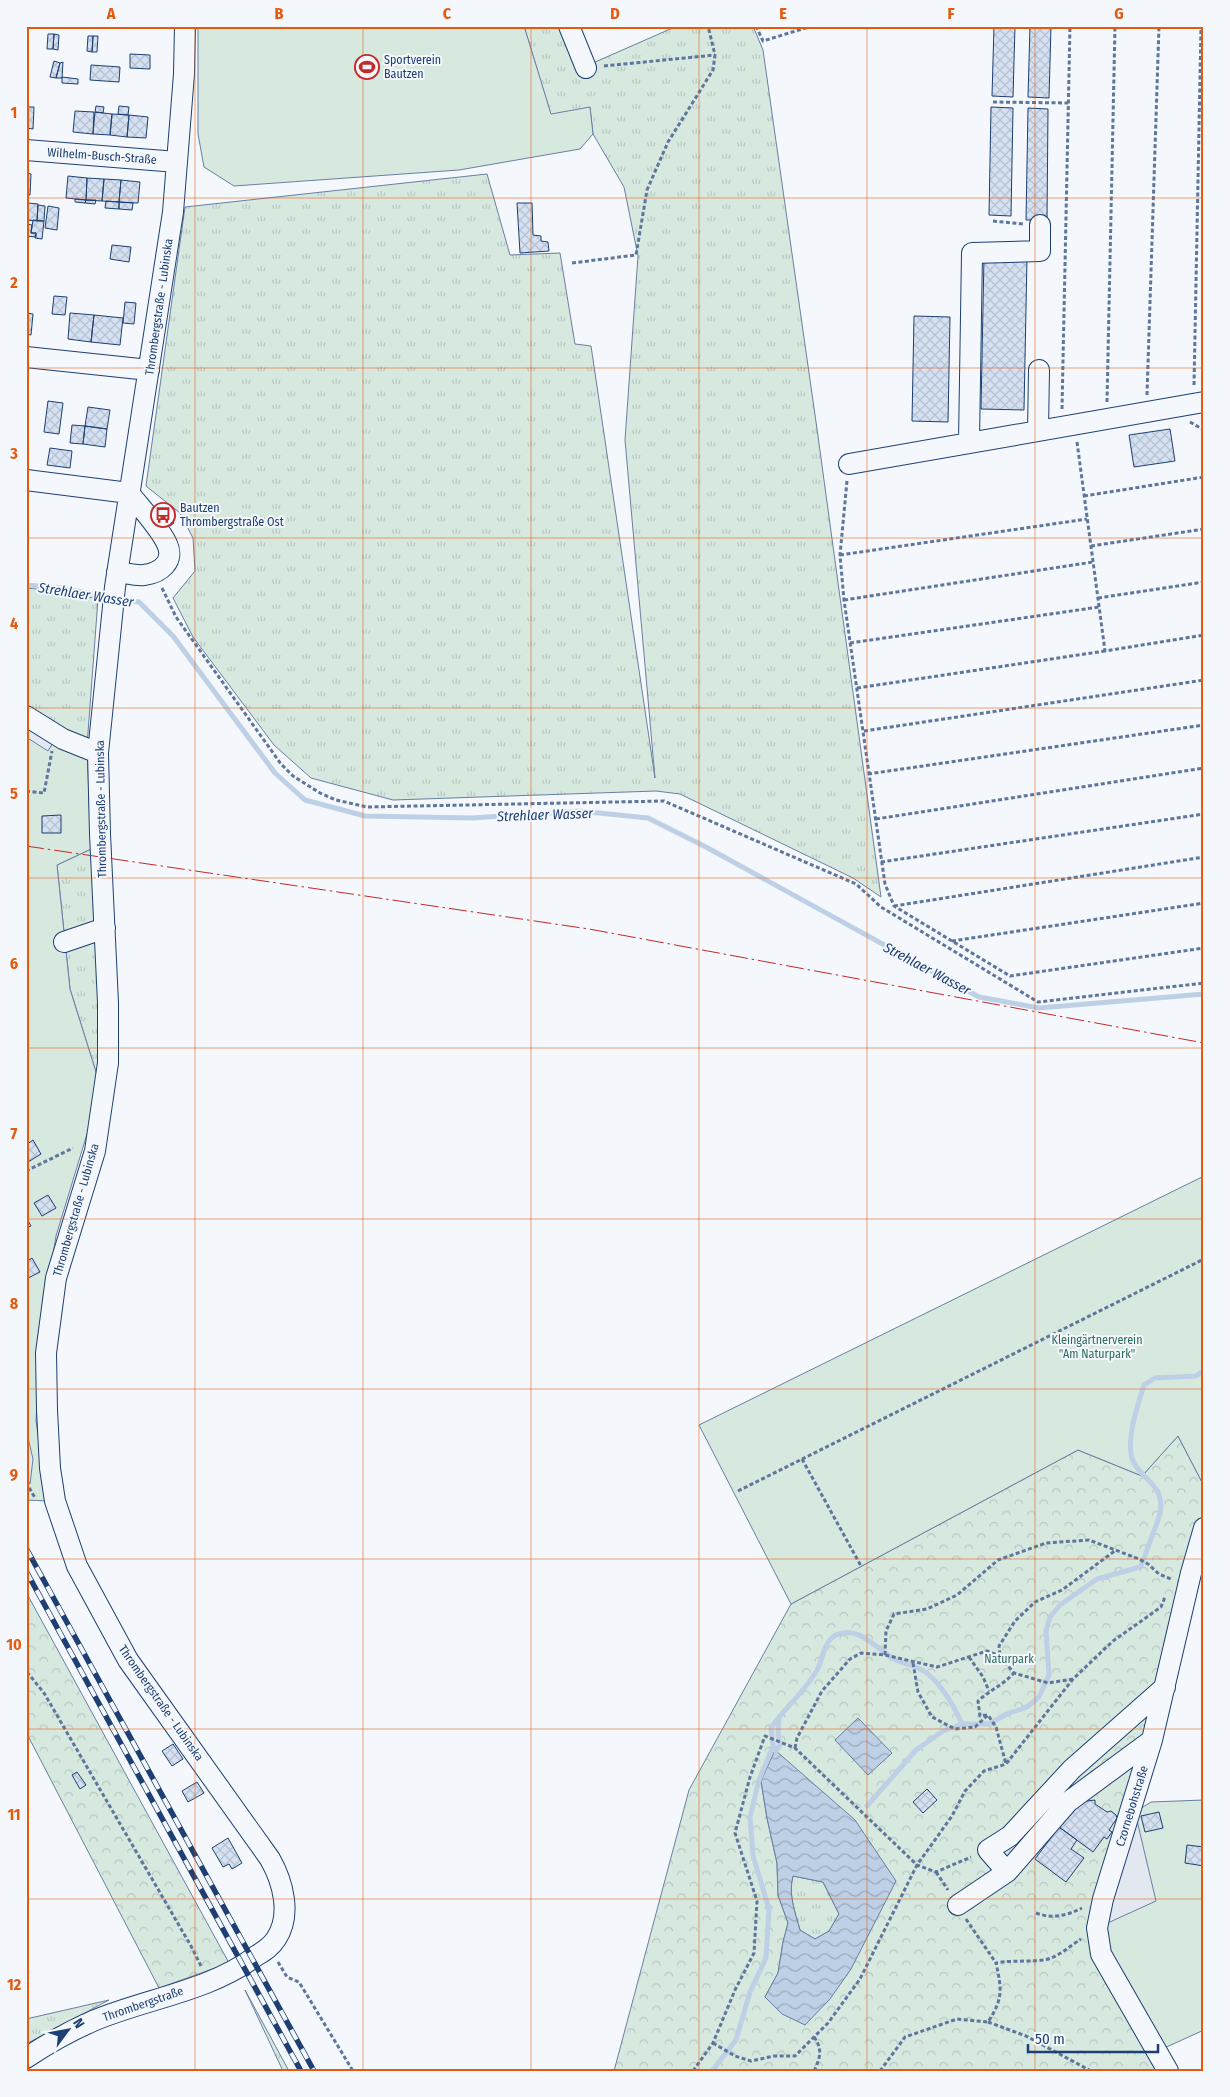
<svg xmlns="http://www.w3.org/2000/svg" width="1230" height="2097" font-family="'Fira Sans Condensed',sans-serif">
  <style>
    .grass { fill: url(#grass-tufts); stroke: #687fa3 }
    .forest { fill: url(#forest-crowns); stroke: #687fa3; fill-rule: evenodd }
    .garden { fill: #d7e8df; stroke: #687fa3 }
    .parking { fill: #e3e8f0; stroke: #687fa3 }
    .water { fill: url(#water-waves); stroke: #687fa3; fill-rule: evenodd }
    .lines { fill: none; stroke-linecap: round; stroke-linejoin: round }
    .stream { stroke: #bed0e5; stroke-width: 5 }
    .building { fill: url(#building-cross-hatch); stroke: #1d3f73 }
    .minor-casing { stroke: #1d3f73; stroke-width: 22 }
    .path { stroke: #5e769c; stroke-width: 3; stroke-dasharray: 4 2.5; stroke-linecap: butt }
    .minor { stroke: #f4f7fb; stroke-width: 20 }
    .rail-casing { stroke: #1d3f73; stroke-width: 5.5 }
    .rail { stroke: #f4f7fb; stroke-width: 4; stroke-dasharray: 11; stroke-linecap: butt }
    .power { stroke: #c62828; stroke-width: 1; stroke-dasharray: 18 4 2.5 4; stroke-linecap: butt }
    .grid { fill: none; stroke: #e8590c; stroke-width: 1; stroke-opacity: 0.55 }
    .labels { text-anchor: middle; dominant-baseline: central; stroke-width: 4; stroke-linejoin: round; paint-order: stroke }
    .poi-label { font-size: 12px; fill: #1d3f73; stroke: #f4f7fb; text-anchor: start }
    .street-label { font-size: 12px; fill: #1d3f73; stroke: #f4f7fb }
    .park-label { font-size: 12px; fill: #2c6c60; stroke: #f4f7fb }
    .water-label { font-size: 14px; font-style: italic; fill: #1d3f73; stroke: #f4f7fb }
    .neatline { fill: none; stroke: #e8590c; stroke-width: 2 }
    .grid-label { font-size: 16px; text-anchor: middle; font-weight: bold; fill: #e8590c }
  </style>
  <defs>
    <pattern id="grass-tufts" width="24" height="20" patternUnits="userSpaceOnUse" patternTransform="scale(1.25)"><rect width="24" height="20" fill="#d7e8df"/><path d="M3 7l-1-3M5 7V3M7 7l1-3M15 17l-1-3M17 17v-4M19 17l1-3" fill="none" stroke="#b8c8c3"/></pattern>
    <pattern id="forest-crowns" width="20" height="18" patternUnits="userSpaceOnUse" patternTransform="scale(1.25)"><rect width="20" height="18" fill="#d7e8df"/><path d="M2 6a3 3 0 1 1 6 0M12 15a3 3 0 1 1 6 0" fill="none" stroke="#b8c8c3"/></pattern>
    <pattern id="water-waves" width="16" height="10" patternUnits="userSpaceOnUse" patternTransform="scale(1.25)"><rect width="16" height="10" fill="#bed0e5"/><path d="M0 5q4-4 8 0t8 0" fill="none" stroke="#9aaabe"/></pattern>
    <pattern id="building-cross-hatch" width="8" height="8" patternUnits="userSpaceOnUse" patternTransform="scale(1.25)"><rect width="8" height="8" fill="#d5e0f0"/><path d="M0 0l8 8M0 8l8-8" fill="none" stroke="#b6c1d1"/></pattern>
  </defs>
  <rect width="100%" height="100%" fill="#f4f7fb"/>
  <path class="grass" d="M524 26H577L593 63 677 26H753L763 50 817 429 881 897 853 878 680 794 656 791 393 800 311 778 274 745 193 637 173 598 195 571 193 538 180 513 146 486 185 207 487 174 510 255 560 253 575 344 591 346 655 778 625 440 638 256 624 187 593 134 590 108 551 115Z
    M26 588 59 591 98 599 87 746 26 707Z
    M91 849 102 1022 101 1088 70 989 57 865Z
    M793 1876 823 1882 839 1914 829 1931 815 1939 800 1930C795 1912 788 1894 793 1876Z
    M245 1990 289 2071H283Z
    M109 2000 26 2044V2019Z"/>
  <path class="forest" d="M1178 1436 1204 1486V1511L1159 1684 1101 1874 1158 2071H614L689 1790 791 1604 1078 1450 1142 1476ZM761 1781 896 1881 765 1997 778 1973 783 1942 788 1923 778 1895 777 1863 767 1818Z
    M26 1592 229 1963 159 1988 26 1732Z"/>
  <path class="garden" d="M198 26H524L551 114 590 107 593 134 580 149 459 170 234 186 204 167 198 134Z
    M26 707 87 746 91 849 57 865 70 989 101 1088 56 1236 41 1331 36 1421 48 1501 26 1500Z
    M1204 1176V1486L1178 1436 1142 1476 1078 1450 791 1604 699 1425Z
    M1204 1800V2030L1162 2049 1107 1953 1101 1926 1135 1812 1151 1802Z"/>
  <path class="parking" d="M26 716 58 735 48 751 26 737Z
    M26 1429 33 1459 30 1484 26 1476Z
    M1135 1812 1156 1901 1101 1926Z"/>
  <path class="water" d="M858 1718 892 1753 868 1775 835 1740Z
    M775 1750 855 1820 896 1881 851 1969 830 1999 805 2025 782 2014 765 1997 778 1973 783 1942 788 1923 778 1895 777 1863 767 1818 761 1781ZM793 1876 823 1882 839 1914 829 1931 815 1939 800 1930C795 1912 788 1894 793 1876Z"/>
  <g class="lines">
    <path class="stream" d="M26 585 61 588 109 597
      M118 598 139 602 173 636 275 773 305 800 365 816 472 818 579 811 648 818 706 847 979 997 1039 1008 1204 994
      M773 1746 776 1751 780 1745 778 1734 779 1718
      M867 1806 916 1750 943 1731 962 1724H989L1007 1714 1027 1707 1039 1697 1049 1675 1046 1631 1050 1617 1060 1605 1097 1579 1140 1567C1145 1558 1146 1551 1150 1542 1155 1525 1167 1508 1157 1491 1151 1480 1138 1473 1133 1461 1125 1442 1138 1404 1144 1385L1155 1378 1196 1376 1204 1370
      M712 2071 736 2040 750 1992 766 1958 769 1909 753 1856 750 1817 759 1780 773 1746 771 1728C785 1707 807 1690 818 1668 823 1658 824 1641 836 1635 859 1624 878 1651 896 1660 907 1665 919 1666 928 1674 943 1687 954 1706 962 1724"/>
  </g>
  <path class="building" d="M994 26H1015L1013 97 992 96Z
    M1030 26H1051L1049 98 1028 97Z
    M48 34H54L53 49H47Z
    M54 34 59 35 58 50 53 49Z
    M88 36H93L92 52 87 51Z
    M93 36H98L97 52H92Z
    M130 54 150 55V69L130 68Z
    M54 61 60 63 56 78 50 77Z
    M63 62 62 78H56L60 63Z
    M91 65 120 67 119 82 90 80Z
    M62 77 78 79V84L62 83Z
    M96 106 104 107 103 113 95 112Z
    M119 106 129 107 128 115 118 114Z
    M26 107H34L33 129 26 128Z
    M991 107 1013 108 1011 216 989 215Z
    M1028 108 1048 109 1047 220H1026Z
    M75 111 94 112 93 134 73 132Z
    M95 112 112 114 110 135 93 134Z
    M112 114 129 115 127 137 110 135Z
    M129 115 148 117 146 138 127 137Z
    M26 173 31 174 30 195H26Z
    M68 176 87 178 86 200 66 198Z
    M87 178 104 179 102 201 86 200Z
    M104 179 121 180 119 202 102 201Z
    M121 180 140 182 138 203 119 202Z
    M75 199 86 200 85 203 75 202Z
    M86 200H96L95 204 85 203Z
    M106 201 119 202V209L105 208Z
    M119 202 133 203 132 210 119 209Z
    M28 203 38 204 37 221 27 220Z
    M517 203H532L533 235 541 236V241L548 242 549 251 520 253Z
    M38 205 45 206 44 221H37Z
    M48 206 59 208 57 230 45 228Z
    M33 220 44 221 42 239 35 238 36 233H31Z
    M26 224 32 225 31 233H36V237L26 236Z
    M112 245 131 247 129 262 110 259Z
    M984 256 1027 257 1024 410 981 409Z
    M54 296 67 297 65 315 52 314Z
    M125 302 136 303 134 324 123 323Z
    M26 313 33 314 31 335 26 334Z
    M70 313 94 315 91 342 68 339Z
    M94 315 123 318 120 345 91 342Z
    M914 316 950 317 948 422 912 421Z
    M48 401 63 403 59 434 44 432Z
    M88 407 110 410 107 429 85 426Z
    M72 425 85 426 83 444 70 443Z
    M85 426 107 429 105 447 83 444Z
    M1170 429 1175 461 1134 467 1129 435Z
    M50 448 72 451 70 468 47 465Z
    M168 515 174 523 170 526 164 518Z
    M61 815V833H42V816Z
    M33 1140 41 1154 28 1162 26 1145Z
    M48 1195 56 1208 42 1216 34 1203Z
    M26 1217 31 1226 26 1228Z
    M32 1258 40 1272 26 1279V1262Z
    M173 1744 183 1759 172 1766 162 1751Z
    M77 1772 86 1785 80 1789 72 1775Z
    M197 1782 204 1793 188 1802 182 1791Z
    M927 1789 937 1800 923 1813 913 1802Z
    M1081 1797 1087 1801 1095 1800V1804L1107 1812 1111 1811 1116 1815 1117 1818 1109 1830 1112 1832 1107 1839 1104 1837 1093 1852 1059 1827Z
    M1159 1812 1163 1828 1145 1832 1141 1816Z
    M1059 1827 1077 1840 1071 1849 1084 1858 1066 1882 1035 1859Z
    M228 1838 242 1863 232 1869 229 1864 223 1867 212 1848Z
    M1187 1845 1204 1847V1866L1185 1863Z"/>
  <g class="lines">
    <defs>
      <path id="minor" d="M569 26 586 68
        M26 150 177 162
        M26 357 149 370
        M1038 431 1039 370
        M969 442 972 253 1040 251V225
        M849 464 1204 402
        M26 480 129 493
        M117 572C126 573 136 576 144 575 161 573 175 561 167 544 160 528 140 507 129 493
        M26 716 63 739 98 753
        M64 942 105 928
        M1007 1872 988 1850 1010 1836 1072 1769 1165 1687
        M958 1905 1007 1872 1068 1802 1152 1740
        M26 2058C47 2044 70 2031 93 2021 147 1998 208 1992 256 1956 264 1951 271 1947 276 1939 292 1915 283 1882 270 1859L128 1660 77 1566 55 1501 50 1468 47 1410 46 1353 56 1278 95 1151 108 1063V1003L100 834 98 753 115 587 173 212 184 74 185 26
        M1168 2071 1101 1954 1097 1928 1103 1899 1152 1740 1191 1573 1204 1528"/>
    </defs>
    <use href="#minor" class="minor-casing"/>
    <path class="path" d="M756 26 763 41 812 26
      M604 66 715 55
      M993 102 1068 103
      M993 221 1023 224
      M572 263 636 255 647 190 668 142 713 70 715 55 708 26
      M1194 385 1201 26
      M1147 395 1159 26
      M1107 402 1115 26
      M1062 409 1070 26
      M1190 422 1204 430
      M1077 442 1105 651 1204 635
      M847 481 840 555 844 600 885 884 894 906 1010 976 1204 948
      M1084 496 1204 477
      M1091 546 1204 529
      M840 555 1087 519
      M162 588 176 617 281 764 293 776 320 793 336 800 367 807 664 801 856 884 881 907 1038 1002 1204 983
      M1098 598 1204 582
      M844 600 1093 562
      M850 643 1099 607
      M857 688 1105 651
      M864 731 1204 680
      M868 774 1204 725
      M26 791 44 793 52 751
      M876 819 1204 768
      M881 862 1204 814
      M894 906 1204 857
      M952 941 1204 903
      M26 1171 73 1148
      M802 1459 861 1566
      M26 1482 35 1498
      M738 1491 1204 1259
      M885 1655 886 1631 894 1614 927 1609 957 1595 998 1560 1046 1543 1089 1540 1139 1559 1148 1564 1159 1574 1171 1579
      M969 1657 983 1677 989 1691
      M913 1663 918 1692 932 1717 955 1729 975 1727 988 1715 996 1727 1006 1764
      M27 1672 44 1693 191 1946 201 1966
      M1073 1679 1048 1683 1014 1673 1000 1656 999 1646 1015 1621 1035 1602 1062 1590 1116 1550
      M987 1715 980 1716 978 1701C990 1690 1003 1685 1014 1673
      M795 1748 797 1738 822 1691 850 1659 861 1653 885 1655 937 1667 987 1651 1000 1656
      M936 1872 948 1890
      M1036 1913C1052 1919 1066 1916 1082 1908
      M966 1919 996 1963
      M278 1962 287 1977 299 1982 353 2071
      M988 2022 1026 2036 1091 2071
      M713 2043 735 2056 751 2061 774 2056H795L828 2023 860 1979 917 1865 952 1816 965 1791 984 1771 1006 1764 1073 1679 1113 1641 1161 1607 1165 1597
      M693 2071 713 2043 735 1990 754 1953 757 1901 735 1833 750 1777 765 1736 795 1748 917 1865 936 1872 971 1857
      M814 2071C820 2059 823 2049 814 2037
      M880 2071 905 2037 957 2019 988 2022C1003 1999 1002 1990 996 1963 1012 1960 1028 1962 1044 1960 1057 1958 1070 1946 1081 1939"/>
    <use href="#minor" class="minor"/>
    <defs>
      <path id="rail" d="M26 1548 314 2071
        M26 1571 301 2071"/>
    </defs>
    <use href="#rail" class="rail-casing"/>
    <use href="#rail" class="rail"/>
    <path class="power" d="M26 846 589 929 1204 1043"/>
  </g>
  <path class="grid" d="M195 26V2071M363 26V2071M531 26V2071M699 26V2071M867 26V2071M1035 26V2071M26 198H1204M26 368H1204M26 538H1204M26 708H1204M26 878H1204M26 1048H1204M26 1219H1204M26 1389H1204M26 1559H1204M26 1729H1204M26 1899H1204"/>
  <defs>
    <symbol id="stadium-ring" viewBox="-11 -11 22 22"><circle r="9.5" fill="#f4f7fb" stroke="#c62828" stroke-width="1.5"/><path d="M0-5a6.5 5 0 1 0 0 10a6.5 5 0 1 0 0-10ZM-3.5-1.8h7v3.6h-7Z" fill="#c62828"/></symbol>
    <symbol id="bus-ring" viewBox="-11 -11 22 22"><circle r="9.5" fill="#f4f7fb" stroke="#c62828" stroke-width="1.5"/><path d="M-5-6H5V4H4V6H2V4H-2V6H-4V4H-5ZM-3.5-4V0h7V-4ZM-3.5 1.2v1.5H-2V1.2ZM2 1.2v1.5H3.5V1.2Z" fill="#c62828"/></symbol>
  </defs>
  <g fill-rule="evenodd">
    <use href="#stadium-ring" x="353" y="53" width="28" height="28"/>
    <use href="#bus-ring" x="149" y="501" width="28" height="28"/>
  </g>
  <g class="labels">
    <g class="poi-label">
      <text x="384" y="60">Sportverein<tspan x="384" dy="14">Bautzen</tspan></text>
      <text x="180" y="508">Bautzen<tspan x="180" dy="14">Thrombergstraße Ost</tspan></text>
    </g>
    <g class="street-label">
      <text transform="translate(102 156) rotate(4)">Wilhelm-Busch-Straße</text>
      <text transform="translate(159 307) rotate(-82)">Thrombergstraße - Lubinska</text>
      <text transform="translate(101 809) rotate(-91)">Thrombergstraße - Lubinska</text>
      <text transform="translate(76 1210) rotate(-74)">Thrombergstraße - Lubinska</text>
      <text transform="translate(161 1703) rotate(55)">Thrombergstraße - Lubinska</text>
      <text transform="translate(1132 1806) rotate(-73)">Czornebohstraße</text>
      <text transform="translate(143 2004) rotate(-19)">Thrombergstraße</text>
    </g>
    <g class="park-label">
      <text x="1097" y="1340">Kleingärtnerverein<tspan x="1097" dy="14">"Am Naturpark"</tspan></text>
      <text x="1009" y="1659">Naturpark</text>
    </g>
    <g class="water-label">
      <text transform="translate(86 595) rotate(9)">Strehlaer Wasser</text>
      <text transform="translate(545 815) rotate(-2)">Strehlaer Wasser</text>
      <text transform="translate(927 969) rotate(28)">Strehlaer Wasser</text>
    </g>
  </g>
  <rect width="1230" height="2097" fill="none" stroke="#f4f7fb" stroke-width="55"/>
  <g transform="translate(68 2030) rotate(58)" stroke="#f4f7fb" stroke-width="4" paint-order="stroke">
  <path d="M0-4L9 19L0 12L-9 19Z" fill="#1d3f73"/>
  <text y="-8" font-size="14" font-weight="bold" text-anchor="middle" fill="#1d3f73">N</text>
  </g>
  <path d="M1028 2044v8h130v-8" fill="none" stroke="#1d3f73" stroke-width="2.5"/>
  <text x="1035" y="2044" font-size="15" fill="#1d3f73" stroke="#f4f7fb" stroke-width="4" paint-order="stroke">50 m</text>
  <rect x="28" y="28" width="1174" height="2042" class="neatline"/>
  <g class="grid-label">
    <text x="111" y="19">A</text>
    <text x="279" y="19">B</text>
    <text x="447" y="19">C</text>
    <text x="615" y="19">D</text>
    <text x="783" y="19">E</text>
    <text x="951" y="19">F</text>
    <text x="1119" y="19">G</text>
    <text x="14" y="118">1</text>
    <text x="14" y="288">2</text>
    <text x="14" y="459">3</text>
    <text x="14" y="629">4</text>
    <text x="14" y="799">5</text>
    <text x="14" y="969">6</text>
    <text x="14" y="1139">7</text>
    <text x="14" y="1309">8</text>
    <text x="14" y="1480">9</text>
    <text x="14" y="1650">10</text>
    <text x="14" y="1820">11</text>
    <text x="14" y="1990">12</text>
  </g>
</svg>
